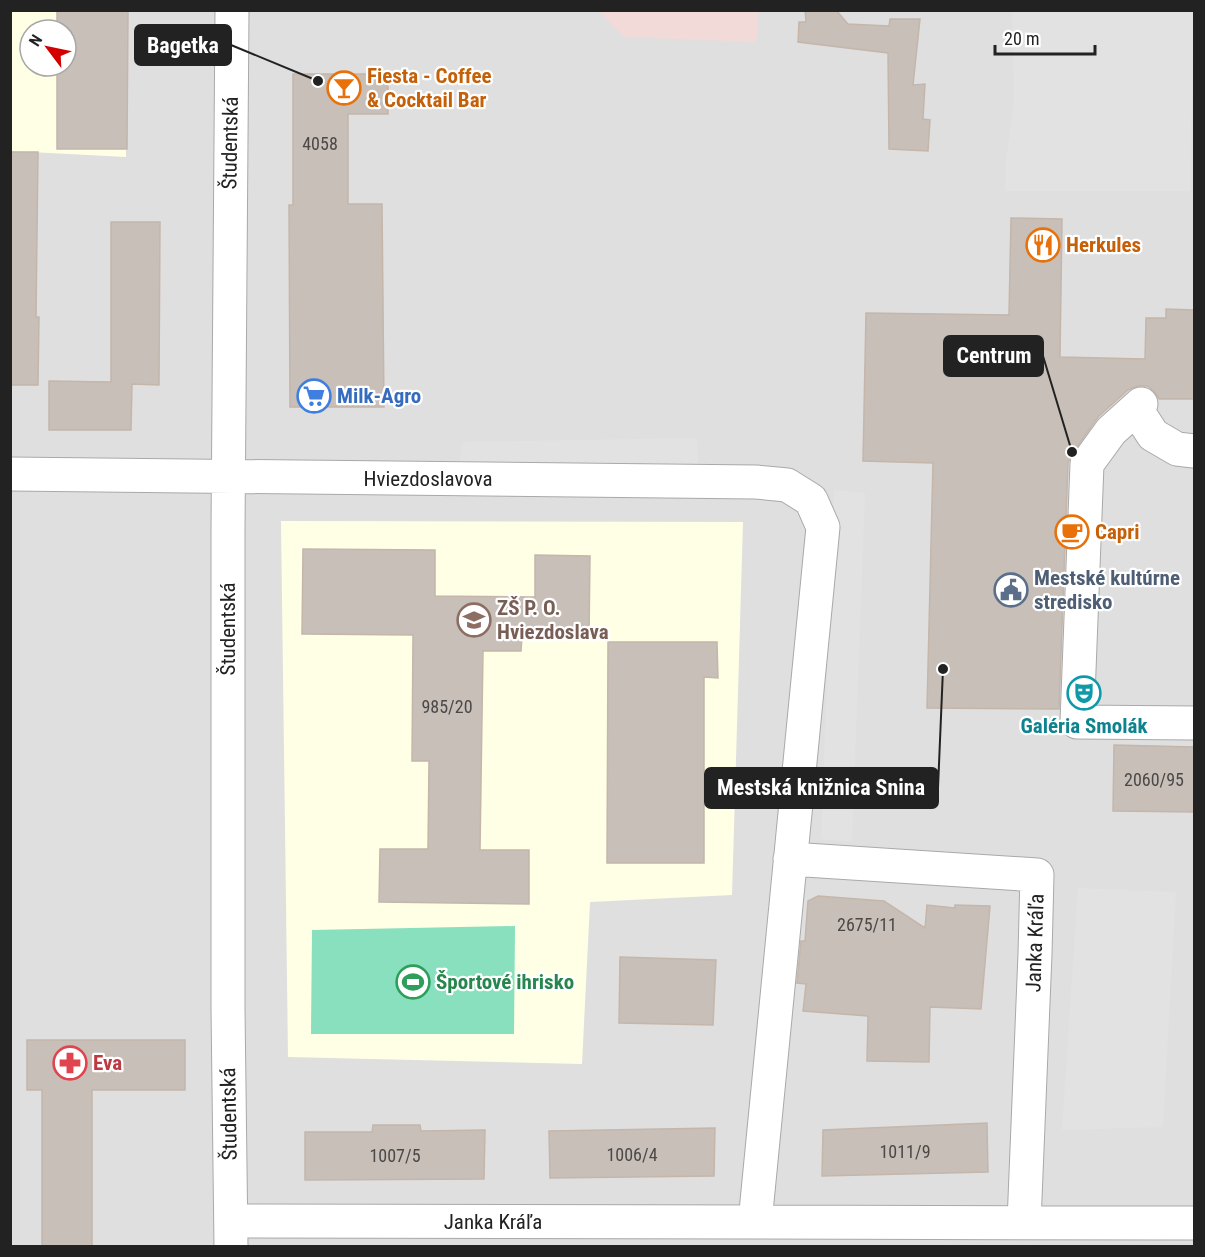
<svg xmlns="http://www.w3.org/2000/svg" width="1205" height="1257" font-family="'Roboto Condensed',sans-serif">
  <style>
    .residential { fill: #e0dfdf; fill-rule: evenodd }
    .commercial { fill: #f2dad9 }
    .education { fill: #ffffe5; fill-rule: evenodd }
    .pitch { fill: #88e0be }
    .parking { fill: #e2e2e2 }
    .building { fill: #c7bfb8; stroke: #c4b6ab; stroke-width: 1.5 }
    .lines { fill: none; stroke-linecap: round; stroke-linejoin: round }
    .street-casing { stroke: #a9a9a9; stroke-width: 35 }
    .street { stroke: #fff; stroke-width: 33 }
    .labels { text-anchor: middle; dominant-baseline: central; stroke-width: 4.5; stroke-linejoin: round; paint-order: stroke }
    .number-label { font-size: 18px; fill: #4b4948 }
    .food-label { font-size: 21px; font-weight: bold; fill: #c56008; stroke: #fff; text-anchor: start }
    .street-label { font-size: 21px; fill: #222; stroke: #fff }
    .shop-label { font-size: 21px; font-weight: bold; fill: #366cbe; stroke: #fff; text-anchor: start }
    .service-label { font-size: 21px; font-weight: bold; fill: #4e5e75; stroke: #fff; text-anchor: start }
    .education-label { font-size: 21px; font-weight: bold; fill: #785e54; stroke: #fff; text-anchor: start }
    .culture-label { font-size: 21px; font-weight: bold; fill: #0d838f; stroke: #fff }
    .leisure-label { font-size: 21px; font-weight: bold; fill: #27864d; stroke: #fff; text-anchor: start }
    .health-label { font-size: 21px; font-weight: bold; fill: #be3a42; stroke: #fff; text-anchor: start }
    .leader { fill: none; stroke: #222; stroke-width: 2 }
    .callout-dot { fill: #222; stroke: #fff; stroke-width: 2 }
    .callout { fill: #222; stroke: #222; stroke-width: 2 }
    .callout-label { font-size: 22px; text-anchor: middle; font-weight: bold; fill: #fff }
  </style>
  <rect width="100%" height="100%" fill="#f2efe9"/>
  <path class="residential" d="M11 11H1194V1246H11ZM30 30H66V66H30Z"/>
  <path class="commercial" d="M599 11H759L756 42 624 37Z"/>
  <path class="education" d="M11 11H127L126 157 11 151ZM30 30H66V66H30Z
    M281 521 743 522 732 895 590 902 582 1064 288 1057Z"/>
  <path class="pitch" d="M515 926 514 1034H311L312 930Z"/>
  <path class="parking" d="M1012 11H1194L1190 191H1005L1006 159 1014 102Z
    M697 438 698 466 459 468 462 442Z
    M834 490 865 493 852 842 821 839Z
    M1078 888 1176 892 1163 1127 1062 1130Z"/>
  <path class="building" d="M57 10H128L127 149H57V66H66V30H57Z
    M805 10H836L848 24 889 26 890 19H920L913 85 925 84 923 119 930 120 928 151 889 149 888 53 798 42 799 22H806Z
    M293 74H388V114H348V204H382L384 407H290L289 205H293Z
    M10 152H38L36 317H39L38 385H10Z
    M1011 218 1062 219 1060 357 1145 359 1146 318H1166V309L1194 310V399H1159L1154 391 1147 386H1137L1128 390 1098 417 1072 454 1068 463 1059 709 927 708 933 463 863 461 866 313 1009 315Z
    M111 222H160L159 385 132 384 131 430H49V381L111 382Z
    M303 549 435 550V596L535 597V555L590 556 589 638 522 637 521 651H483L480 850H529V904L379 902 380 849H428L429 761H412L413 635 302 634Z
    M608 642H717L718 678 704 677V863H607Z
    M1114 745 1194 747V812L1113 811Z
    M818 896 884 901 925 928 927 905 955 908V905L990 906 981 1009 930 1007 929 1062 867 1061 868 1016 803 1011 806 984 797 983 801 941H805L808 901Z
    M620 957 716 960 713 1025 619 1023Z
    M27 1040H185V1090H92V1246H42V1090H27Z
    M987 1123 988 1172 822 1176 823 1130Z
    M373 1125H420L421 1131 485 1130 484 1179 305 1180V1132H372Z
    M715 1128 714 1176 550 1178 549 1131Z"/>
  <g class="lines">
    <defs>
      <path id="street" d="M1141 404 1111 431 1087 464 1077 722 1194 723
        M1142 418 1153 435 1177 449 1194 451
        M10 474 756 482 787 485 811 500 823 527 755 1222
        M790 859 1037 875 1035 954 1024 1223
        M231 1221 1194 1223
        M231 1246 228 1008V531L232 10"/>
    </defs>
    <use href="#street" class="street-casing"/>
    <use href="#street" class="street"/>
  </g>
  <defs>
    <symbol id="bar-ring" viewBox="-11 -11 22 22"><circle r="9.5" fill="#fff" stroke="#e8710a" stroke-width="1.5"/><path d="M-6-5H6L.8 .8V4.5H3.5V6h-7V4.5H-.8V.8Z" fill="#e8710a"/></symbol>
    <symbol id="restaurant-ring" viewBox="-11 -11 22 22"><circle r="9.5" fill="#fff" stroke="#e8710a" stroke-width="1.5"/><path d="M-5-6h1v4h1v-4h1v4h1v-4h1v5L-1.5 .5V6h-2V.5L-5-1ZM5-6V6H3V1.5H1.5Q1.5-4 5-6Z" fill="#e8710a"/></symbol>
    <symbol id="supermarket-ring" viewBox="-11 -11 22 22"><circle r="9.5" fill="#fff" stroke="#3f7fe0" stroke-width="1.5"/><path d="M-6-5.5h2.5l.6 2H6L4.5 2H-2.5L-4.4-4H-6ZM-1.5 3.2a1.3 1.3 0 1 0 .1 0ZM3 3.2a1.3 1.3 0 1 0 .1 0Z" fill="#3f7fe0"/></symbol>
    <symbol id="cafe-ring" viewBox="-11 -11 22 22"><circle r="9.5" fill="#fff" stroke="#e8710a" stroke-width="1.5"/><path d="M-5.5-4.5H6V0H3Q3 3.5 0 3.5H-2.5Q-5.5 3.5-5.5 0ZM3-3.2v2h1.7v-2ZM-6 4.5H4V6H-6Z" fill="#e8710a"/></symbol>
    <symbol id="civic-ring" viewBox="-11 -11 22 22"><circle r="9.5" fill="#fff" stroke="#5c6f8a" stroke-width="1.5"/><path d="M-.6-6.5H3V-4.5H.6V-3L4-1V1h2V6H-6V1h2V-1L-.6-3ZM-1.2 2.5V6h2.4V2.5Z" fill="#5c6f8a"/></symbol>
    <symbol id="school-ring" viewBox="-11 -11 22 22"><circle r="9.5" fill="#fff" stroke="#8d6e63" stroke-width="1.5"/><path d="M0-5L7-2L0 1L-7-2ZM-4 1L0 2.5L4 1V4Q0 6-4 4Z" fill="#8d6e63"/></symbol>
    <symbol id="theatre-ring" viewBox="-11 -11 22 22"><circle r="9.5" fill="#fff" stroke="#0f9aa8" stroke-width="1.5"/><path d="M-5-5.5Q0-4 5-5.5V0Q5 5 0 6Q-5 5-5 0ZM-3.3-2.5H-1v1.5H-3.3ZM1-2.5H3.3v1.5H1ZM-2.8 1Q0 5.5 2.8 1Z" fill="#0f9aa8"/></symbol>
    <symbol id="stadium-ring" viewBox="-11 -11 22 22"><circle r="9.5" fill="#fff" stroke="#2e9e5b" stroke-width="1.5"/><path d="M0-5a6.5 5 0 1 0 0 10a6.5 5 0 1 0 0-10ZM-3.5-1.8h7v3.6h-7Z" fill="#2e9e5b"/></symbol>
    <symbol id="pharmacy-ring" viewBox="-11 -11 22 22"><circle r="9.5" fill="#fff" stroke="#e0444e" stroke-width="1.5"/><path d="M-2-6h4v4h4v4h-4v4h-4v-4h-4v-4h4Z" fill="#e0444e"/></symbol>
  </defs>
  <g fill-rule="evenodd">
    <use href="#bar-ring" x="325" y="69" width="38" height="38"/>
    <use href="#restaurant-ring" x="1024" y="226" width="38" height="38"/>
    <use href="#supermarket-ring" x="295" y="377" width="38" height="38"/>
    <use href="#cafe-ring" x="1053" y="513" width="38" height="38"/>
    <use href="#civic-ring" x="992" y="571" width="38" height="38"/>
    <use href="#school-ring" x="455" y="601" width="38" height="38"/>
    <use href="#theatre-ring" x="1065" y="674" width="38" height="38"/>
    <use href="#stadium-ring" x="394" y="963" width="38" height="38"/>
    <use href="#pharmacy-ring" x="51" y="1044" width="38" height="38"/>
  </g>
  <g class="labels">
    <g class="number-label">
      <text x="320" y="143">4058</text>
      <text x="447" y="706">985/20</text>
      <text x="1154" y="779">2060/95</text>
      <text x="867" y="924">2675/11</text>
      <text x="905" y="1151">1011/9</text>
      <text x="632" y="1154">1006/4</text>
      <text x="395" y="1155">1007/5</text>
    </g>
    <g class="food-label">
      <text x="367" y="76">Fiesta - Coffee<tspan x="367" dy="24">&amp; Cocktail Bar</tspan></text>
      <text x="1066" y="245">Herkules</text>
      <text x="1095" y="532">Capri</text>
    </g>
    <g class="street-label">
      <text transform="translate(230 143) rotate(-89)">Študentská</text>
      <text x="428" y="479">Hviezdoslavova</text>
      <text transform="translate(228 629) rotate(-90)">Študentská</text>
      <text transform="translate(1035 943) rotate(-88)">Janka Kráľa</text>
      <text transform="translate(229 1114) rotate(-91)">Študentská</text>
      <text x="493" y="1222">Janka Kráľa</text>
    </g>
    <g class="shop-label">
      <text x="337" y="396">Milk-Agro</text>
    </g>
    <g class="service-label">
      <text x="1034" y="578">Mestské kultúrne<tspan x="1034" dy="24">stredisko</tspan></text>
    </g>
    <g class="education-label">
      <text x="497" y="608">ZŠ P. O.<tspan x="497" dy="24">Hviezdoslava</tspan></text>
    </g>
    <g class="culture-label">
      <text x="1084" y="726">Galéria Smolák</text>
    </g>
    <g class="leisure-label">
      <text x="436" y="982">Športové ihrisko</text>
    </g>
    <g class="health-label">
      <text x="93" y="1063">Eva</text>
    </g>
  </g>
  <path class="leader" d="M318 81L231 45M1072 452L1043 356M943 669L938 788"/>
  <g class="callout-dot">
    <circle cx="318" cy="81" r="6"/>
    <circle cx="1072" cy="452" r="6"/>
    <circle cx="943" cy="669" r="6"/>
  </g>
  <g class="callout">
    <rect x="135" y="25" width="96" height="40" rx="6"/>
    <rect x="944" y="336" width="99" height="40" rx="6"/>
    <rect x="705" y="768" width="233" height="40" rx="6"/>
  </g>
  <g class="callout-label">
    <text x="183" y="53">Bagetka</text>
    <text x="994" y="363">Centrum</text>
    <text x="821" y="795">Mestská knižnica Snina</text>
  </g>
  <rect width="1205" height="1257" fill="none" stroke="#222222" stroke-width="24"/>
  <g transform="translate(48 48) rotate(302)"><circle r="28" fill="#ffffff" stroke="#a7a7a7" stroke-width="1.5"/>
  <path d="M0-4.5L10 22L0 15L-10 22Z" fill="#d40000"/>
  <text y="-9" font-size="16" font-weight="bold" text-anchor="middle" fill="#222222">N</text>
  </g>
  <path d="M995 45v9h100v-9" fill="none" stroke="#222222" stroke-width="3"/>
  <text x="1004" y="45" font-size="18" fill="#222222" stroke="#ffffff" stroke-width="4.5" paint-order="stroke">20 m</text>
</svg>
